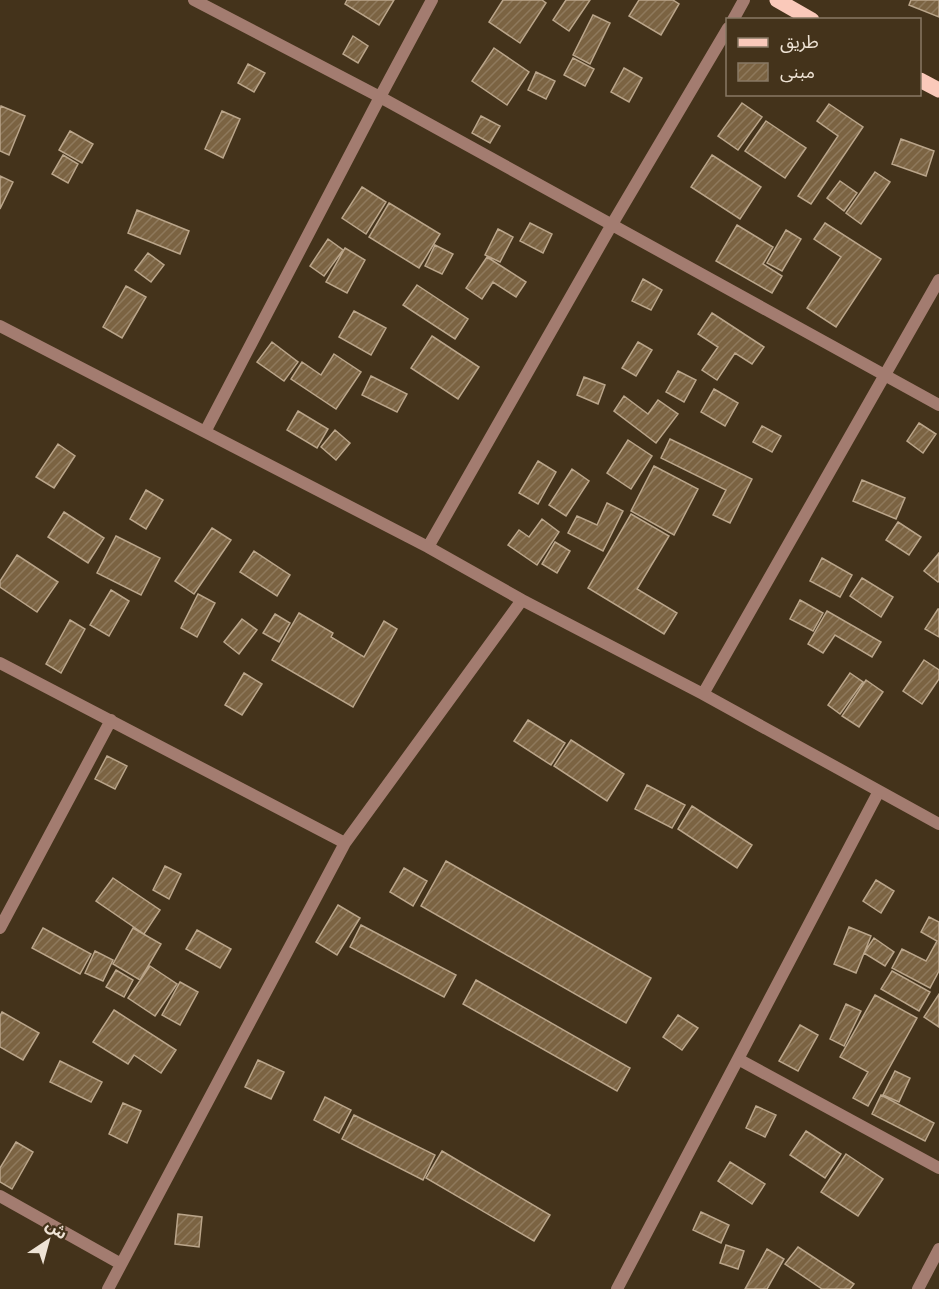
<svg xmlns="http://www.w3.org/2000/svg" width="939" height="1289" font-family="Inter,'Noto Sans Arabic',sans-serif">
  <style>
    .building { fill: url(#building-hatch); stroke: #baa58a; stroke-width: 1.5 }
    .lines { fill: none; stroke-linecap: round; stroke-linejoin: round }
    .street { stroke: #a37c70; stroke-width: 12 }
    .primary { stroke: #fac9ba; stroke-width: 15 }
  </style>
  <defs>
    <pattern id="building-hatch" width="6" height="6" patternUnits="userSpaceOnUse" patternTransform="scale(1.5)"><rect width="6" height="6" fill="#7b6342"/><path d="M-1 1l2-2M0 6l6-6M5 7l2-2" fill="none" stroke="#8e795c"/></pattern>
  </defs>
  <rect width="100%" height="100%" fill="#44331b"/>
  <path class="building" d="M347 0H394L379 25 345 4Z
    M503 0H542L546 3 520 43 489 22Z
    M566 0H590L569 31 553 20Z
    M639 0H673L679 4 661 35 629 16Z
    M911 0H939V17L909 5Z
    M593 15 610 23 590 64 573 55Z
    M353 36 368 46 358 63 343 54Z
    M494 48 529 72 507 105 472 81Z
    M573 58 594 69 585 86 564 75Z
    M248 64 265 73 254 92 238 83Z
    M624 68 642 78 629 102 611 92Z
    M536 72 555 81 546 99 528 90Z
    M742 103 762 117 738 150 718 136Z
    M829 104 863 127 811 204 798 196 838 136 817 121Z
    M1 106 25 116 9 155 0 151V110Z
    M222 111 240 119 223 158 205 149Z
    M481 116 500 126 490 143 472 133Z
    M766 121 806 148 785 178 745 151Z
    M70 131 93 144 82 163 59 150Z
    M901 139 934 151 926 176 892 164Z
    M63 155 78 164 68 183 52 174Z
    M712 155 761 187 740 219 691 187Z
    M875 172 890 182 861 224 846 213Z
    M0 176 13 182 0 209Z
    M840 181 857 193 844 211 827 198Z
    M362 187 386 202 366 234 342 218Z
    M389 203 440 234 419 268 369 237Z
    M137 210 189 231 180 254 128 233Z
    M530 223 552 234 543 253 520 241Z
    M825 223 881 259 836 327 807 308 841 257 814 239Z
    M737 225 773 247 763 264 782 276 772 293 716 261Z
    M498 229 513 237 500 262 485 255Z
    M786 230 801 239 782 271 767 263Z
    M328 239 343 250 324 276 310 266Z
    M435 245 453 254 442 274 425 266Z
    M345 248 365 260 347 293 326 282Z
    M148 253 164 265 151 282 135 270Z
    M487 257 526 282 516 297 493 282 482 299 466 288Z
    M643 279 662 290 651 310 632 301Z
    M417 285 468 319 455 339 403 305Z
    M126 286 146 297 122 338 103 327Z
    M354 311 386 328 371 355 339 337Z
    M712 313 764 347 752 364 735 353 717 380 702 370 718 347 698 334Z
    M432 336 479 367 458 399 411 368Z
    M272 342 298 362 284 381 257 362Z
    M638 342 652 350 636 376 622 368Z
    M334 354 361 372 336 409 291 379 302 362 321 375Z
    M678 371 696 380 684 402 666 392Z
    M371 376 407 394 397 412 362 395Z
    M584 377 605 385 598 404 577 395Z
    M714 389 738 403 725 426 701 412Z
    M624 396 648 414 658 400 678 414 656 443 614 411Z
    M298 411 328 429 317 448 287 430Z
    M919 423 936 434 923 453 907 441Z
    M762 426 781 436 772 452 753 442Z
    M335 430 350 443 336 460 321 447Z
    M670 439 752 479 730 523 713 515 726 490 661 458Z
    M628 440 652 456 631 489 607 473Z
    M58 444 75 456 54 488 36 477Z
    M538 461 556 472 538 504 519 493Z
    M654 466 698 489 674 535 631 511Z
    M572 469 589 481 566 516 549 505Z
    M862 480 905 498 896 519 853 501Z
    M146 490 163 500 146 529 130 519Z
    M607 503 623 511 603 551 568 533 577 516 597 525Z
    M64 512 104 538 88 563 48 537Z
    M631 514 669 536 637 589 677 613 664 634 588 588Z
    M542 519 559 532 537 565 508 545 519 530 529 537Z
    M898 522 921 537 909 555 886 540Z
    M212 528 231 540 194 594 175 581Z
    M116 536 160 558 141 595 97 573Z
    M555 542 570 551 557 573 542 564Z
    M254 551 290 575 277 596 240 572Z
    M939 553V581L938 582 924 571Z
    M17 555 58 582 37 612 0 587V581Z
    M822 558 852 575 840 597 810 581Z
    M862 578 893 597 881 617 850 596Z
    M111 590 129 601 109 636 90 625Z
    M198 594 215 603 197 637 181 628Z
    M800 600 823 613 813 631 790 619Z
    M938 609H939V637L925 629Z
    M827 611 881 642 872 657 835 635 823 653 808 644Z
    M299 613 333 633 331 637 364 657 384 621 397 629 353 707 272 660Z
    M275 614 290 623 279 642 263 633Z
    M242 619 257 630 239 654 224 642Z
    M70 620 85 629 61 673 46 664Z
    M924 660 939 670V679L922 704 903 691Z
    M244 673 262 684 242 715 225 705Z
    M850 673 863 682 840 714 828 705Z
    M866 680 883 692 859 727 842 716Z
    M528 720 565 743 551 765 514 741Z
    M571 740 624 774 607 801 554 766Z
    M107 756 127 766 115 789 95 779Z
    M647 785 685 805 672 828 635 809Z
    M692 806 752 845 737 868 678 829Z
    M446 861 651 978 626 1023 421 906Z
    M165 866 181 874 169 899 153 890Z
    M404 868 427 881 413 906 390 892Z
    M113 878 160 910 144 934 96 901Z
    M876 880 894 891 881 913 863 901Z
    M338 905 360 918 337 955 316 942Z
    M929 917 939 922V971L930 988 892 968 902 949 926 961 937 941 921 932Z
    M361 925 456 975 444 997 350 947Z
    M849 927 871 936 856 973 834 964Z
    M43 928 91 954 80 974 32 948Z
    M133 928 161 944 140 980 113 964Z
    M197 930 231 949 220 968 186 949Z
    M874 938 894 952 885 966 864 953Z
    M95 951 113 960 103 981 85 973Z
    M150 966 177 984 155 1016 128 998Z
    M116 970 133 980 124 997 106 987Z
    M892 971 930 992 919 1011 881 989Z
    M476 980 630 1068 617 1091 463 1004Z
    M180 982 198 992 180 1025 162 1015Z
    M939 994V1027L924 1017Z
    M875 995 917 1018 868 1106 853 1098 868 1072 840 1057Z
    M846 1004 861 1011 844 1046 830 1039Z
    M114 1010 176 1050 161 1073 134 1055 128 1064 93 1042Z
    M2 1012 39 1033 23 1060 0 1047V1016Z
    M678 1015 698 1028 682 1050 663 1037Z
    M800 1025 818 1035 798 1071 779 1061Z
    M258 1060 284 1072 271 1099 245 1087Z
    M60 1061 102 1082 91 1102 50 1082Z
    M895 1071 910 1078 899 1102 883 1095Z
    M881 1095 934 1123 925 1141 872 1114Z
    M325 1097 351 1110 339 1133 314 1120Z
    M123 1103 141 1111 127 1143 109 1134Z
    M756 1106 776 1115 765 1137 746 1128Z
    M354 1115 435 1155 423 1180 342 1139Z
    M806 1131 841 1154 825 1178 790 1155Z
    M16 1142 33 1152 12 1189 0 1182V1168Z
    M442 1151 550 1215 534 1241 426 1178Z
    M846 1154 883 1179 858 1216 821 1192Z
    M730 1162 765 1184 752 1204 718 1181Z
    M701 1212 729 1225 721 1243 693 1230Z
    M178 1214 202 1217 199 1247 175 1244Z
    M726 1245 744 1251 738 1269 720 1263Z
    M798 1247 854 1284 850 1289H822L785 1264Z
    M767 1249 784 1259 767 1289H745Z"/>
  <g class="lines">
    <path class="street" d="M194 0 380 97 939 405
      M733 20 744 0
      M0 326 428 547 522 600 703 694 939 824
      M205 432 380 97 432 0
      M428 547 611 226 728 28
      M0 663 345 843
      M703 694 939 280
      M0 928 111 720
      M738 1059 939 1168
      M0 1196 121 1264
      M108 1289 345 843 522 600
      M617 1289 879 791
      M918 1289 939 1249"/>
    <path class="primary" d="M777 0 812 20
      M920 80 939 90"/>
  </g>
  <rect x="726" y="18" width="195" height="78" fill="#44331b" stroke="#887965" stroke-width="1.5"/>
  <rect x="738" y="38" width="30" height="9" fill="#fac9ba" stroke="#887965" stroke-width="1.5"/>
  <text x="780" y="48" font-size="18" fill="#eee3d5">طريق</text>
  <rect x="738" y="63" width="30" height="18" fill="url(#building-hatch)" stroke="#887965" stroke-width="1.5"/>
  <text x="780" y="78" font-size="18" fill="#eee3d5">مبنى</text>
  <g transform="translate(48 1241) rotate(36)" stroke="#44331b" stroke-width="4.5" paint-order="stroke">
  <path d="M0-4.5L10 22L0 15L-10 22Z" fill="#eee3d5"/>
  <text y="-9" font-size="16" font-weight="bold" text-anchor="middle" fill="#eee3d5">ش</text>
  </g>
</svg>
